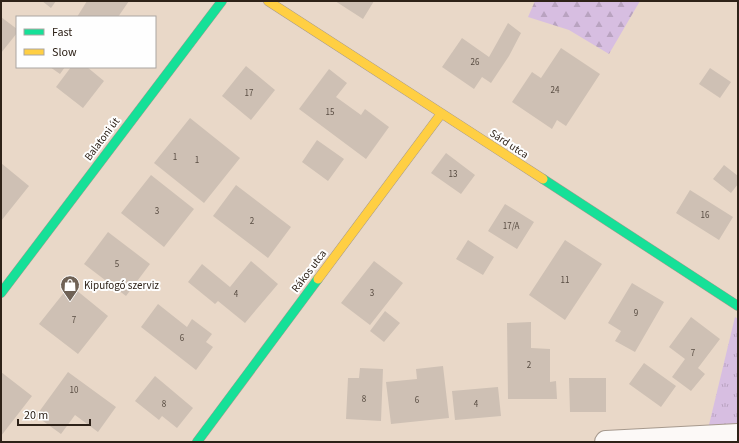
<svg xmlns="http://www.w3.org/2000/svg" width="739" height="443" font-family="'Source Sans 3',sans-serif">
  <style>
    .grass { fill: url(#grass-tufts) }
    .forest { fill: url(#forest-firs) }
    .building { fill: #cec0b4 }
    .lines { fill: none; stroke-linecap: round; stroke-linejoin: round }
    .street-casing { stroke: #a6998d; stroke-width: 24 }
    .fast-casing { stroke: #a6998d; stroke-width: 10 }
    .slow-casing { stroke: #a6998d; stroke-width: 10 }
    .street { stroke: #fcf9f7; stroke-width: 22 }
    .fast { stroke: #16e098; stroke-width: 9 }
    .slow { stroke: #ffcf43; stroke-width: 9 }
    .labels { text-anchor: middle; dominant-baseline: central; stroke-width: 4; stroke-linejoin: round; paint-order: stroke }
    .number-label { font-size: 9px; fill: #584c42 }
    .street-label { font-size: 11px; fill: #2e2218; stroke: #fefefe }
    .poi-label { font-size: 11px; fill: #2e2218; stroke: #fefefe; text-anchor: start }
  </style>
  <defs>
    <pattern id="grass-tufts" width="24" height="20" patternUnits="userSpaceOnUse"><rect width="24" height="20" fill="#d7bee1"/><path d="M3 7l-1-3M5 7V3M7 7l1-3M15 17l-1-3M17 17v-4M19 17l1-3" fill="none" stroke="#b9a3c0"/></pattern>
    <pattern id="forest-firs" width="22" height="20" patternUnits="userSpaceOnUse"><rect width="22" height="20" fill="#d7bee1"/><path d="M5 1l3.5 6h-7zM16 11l3.5 6h-7z" fill="#b9a3c0"/></pattern>
  </defs>
  <rect width="100%" height="100%" fill="#e9d8c8"/>
  <path class="grass" d="M735 317 738 319V427L708 429Z"/>
  <path class="forest" d="M535 1H640L609 54 569 30 528 17Z"/>
  <path class="building" d="M42 1H56L51 8Z
    M87 1H129L118 17H77Z
    M335 1H374L363 19Z
    M1 17 17 29V33L1 53Z
    M508 23 521 33 509 56 491 83 482 77 474 89 442 67 462 38 489 57Z
    M561 48 600 74 566 126 557 120 552 129 512 102 532 72 541 78Z
    M246 66 275 90 251 120 222 96Z
    M50 67H65L60 74Z
    M71 67H87L104 81 83 108 56 87Z
    M710 68 731 82 720 98 699 84Z
    M329 69 347 83 336 97 361 115 365 109 389 127 366 159 299 109Z
    M190 118 240 158 204 203 154 163Z
    M317 140 344 159 328 181 302 162Z
    M446 153 475 175 461 194 431 173Z
    M1 163 29 186 1 221Z
    M724 165 738 176V184L731 193 713 179Z
    M151 175 194 209 164 247 121 213Z
    M236 185 291 227 268 258 213 216Z
    M690 190 733 217 719 240 676 213Z
    M505 204 534 222 517 249 488 231Z
    M108 232 150 264 126 296 84 264Z
    M468 240 494 257 483 275 456 259Z
    M565 240 602 264 565 320 529 295Z
    M251 261 278 284 245 323 218 301 215 304 188 282 202 264 230 287Z
    M374 261 403 283 370 325 341 303Z
    M632 283 664 302 635 352 615 341 621 331 608 323Z
    M70 285 108 316 78 354 39 324Z
    M158 304 187 327 192 319 212 334 206 342 213 347 196 370 141 327Z
    M385 311 400 323 384 342 370 331Z
    M691 317 720 339 698 368 705 374 691 391 672 377 685 359 669 347Z
    M531 322V348L550 349V382L556 381 557 399H508L507 323Z
    M644 363 676 386 661 407 629 384Z
    M443 366 449 418 391 424 386 382 417 379 416 369Z
    M360 368 383 369 381 421 346 419 348 378H359Z
    M1 372 32 396 1 436Z
    M68 372 116 407 98 432 75 415 61 434 36 416Z
    M155 376 193 408 177 428 162 416 159 420 135 401Z
    M569 378H606V412H570Z
    M498 387 501 416 455 420 452 391Z"/>
  <g class="lines">
    <defs>
      <path id="street" d="M606 442 738 435"/>
      <path id="fast" d="M543 179 738 306
        M1 293 222 1
        M197 442 318 279"/>
      <path id="slow" d="M268 1 543 179
        M318 279 441 114"/>
    </defs>
    <use href="#street" class="street-casing"/>
    <use href="#fast" class="fast-casing"/>
    <use href="#slow" class="slow-casing"/>
    <use href="#street" class="street"/>
    <use href="#fast" class="fast"/>
    <use href="#slow" class="slow"/>
  </g>
  <defs>
    <symbol id="shop-pin" viewBox="-11 -11 22 30"><path d="M0 17L-7.5 6A9.5 9.5 0 1 1 7.5 6Z" fill="#6f6256" stroke="#fefefe"/><path d="M-5-2.5h2.3a2.7 3.5 0 0 1 5.4 0H5L5.5 6h-11ZM-1.5-2.5h3a1.5 2.3 0 0 0-3 0Z" fill="#fff"/></symbol>
  </defs>
  <g fill-rule="evenodd">
    <use href="#shop-pin" x="59" y="274" width="22" height="30"/>
  </g>
  <g class="labels">
    <g class="number-label">
      <text x="475" y="62">26</text>
      <text x="555" y="90">24</text>
      <text x="249" y="93">17</text>
      <text x="330" y="112">15</text>
      <text x="175" y="157">1</text>
      <text x="197" y="160">1</text>
      <text x="453" y="174">13</text>
      <text x="157" y="211">3</text>
      <text x="705" y="215">16</text>
      <text x="252" y="221">2</text>
      <text x="511" y="226">17/A</text>
      <text x="117" y="264">5</text>
      <text x="565" y="280">11</text>
      <text x="372" y="293">3</text>
      <text x="236" y="294">4</text>
      <text x="636" y="313">9</text>
      <text x="74" y="320">7</text>
      <text x="182" y="338">6</text>
      <text x="693" y="353">7</text>
      <text x="529" y="365">2</text>
      <text x="74" y="390">10</text>
      <text x="364" y="399">8</text>
      <text x="417" y="400">6</text>
      <text x="164" y="404">8</text>
      <text x="476" y="404">4</text>
    </g>
    <g class="street-label">
      <text transform="translate(102 139) rotate(-53)">Balatoni út</text>
      <text transform="translate(509 144) rotate(33)">Sárd utca</text>
      <text transform="translate(309 271) rotate(-53)">Rákos utca</text>
    </g>
    <g class="poi-label">
      <text x="84" y="285">Kipufogó szerviz</text>
    </g>
  </g>
  <rect width="739" height="443" fill="none" stroke="#2e2218" stroke-width="4"/>
  <rect x="16" y="16" width="140" height="52" fill="#fefefe" stroke="#aba6a2"/>
  <rect x="24" y="29" width="20" height="6" fill="#16e098" stroke="#aba6a2"/>
  <text x="52" y="36" font-size="12" fill="#2e2218">Fast</text>
  <rect x="24" y="49" width="20" height="6" fill="#ffcf43" stroke="#aba6a2"/>
  <text x="52" y="56" font-size="12" fill="#2e2218">Slow</text>
  <path d="M18 419v6h72v-6" fill="none" stroke="#2e2218" stroke-width="2"/>
  <text x="24" y="419" font-size="12" fill="#2e2218" stroke="#fefefe" stroke-width="3" paint-order="stroke">20 m</text>
</svg>
